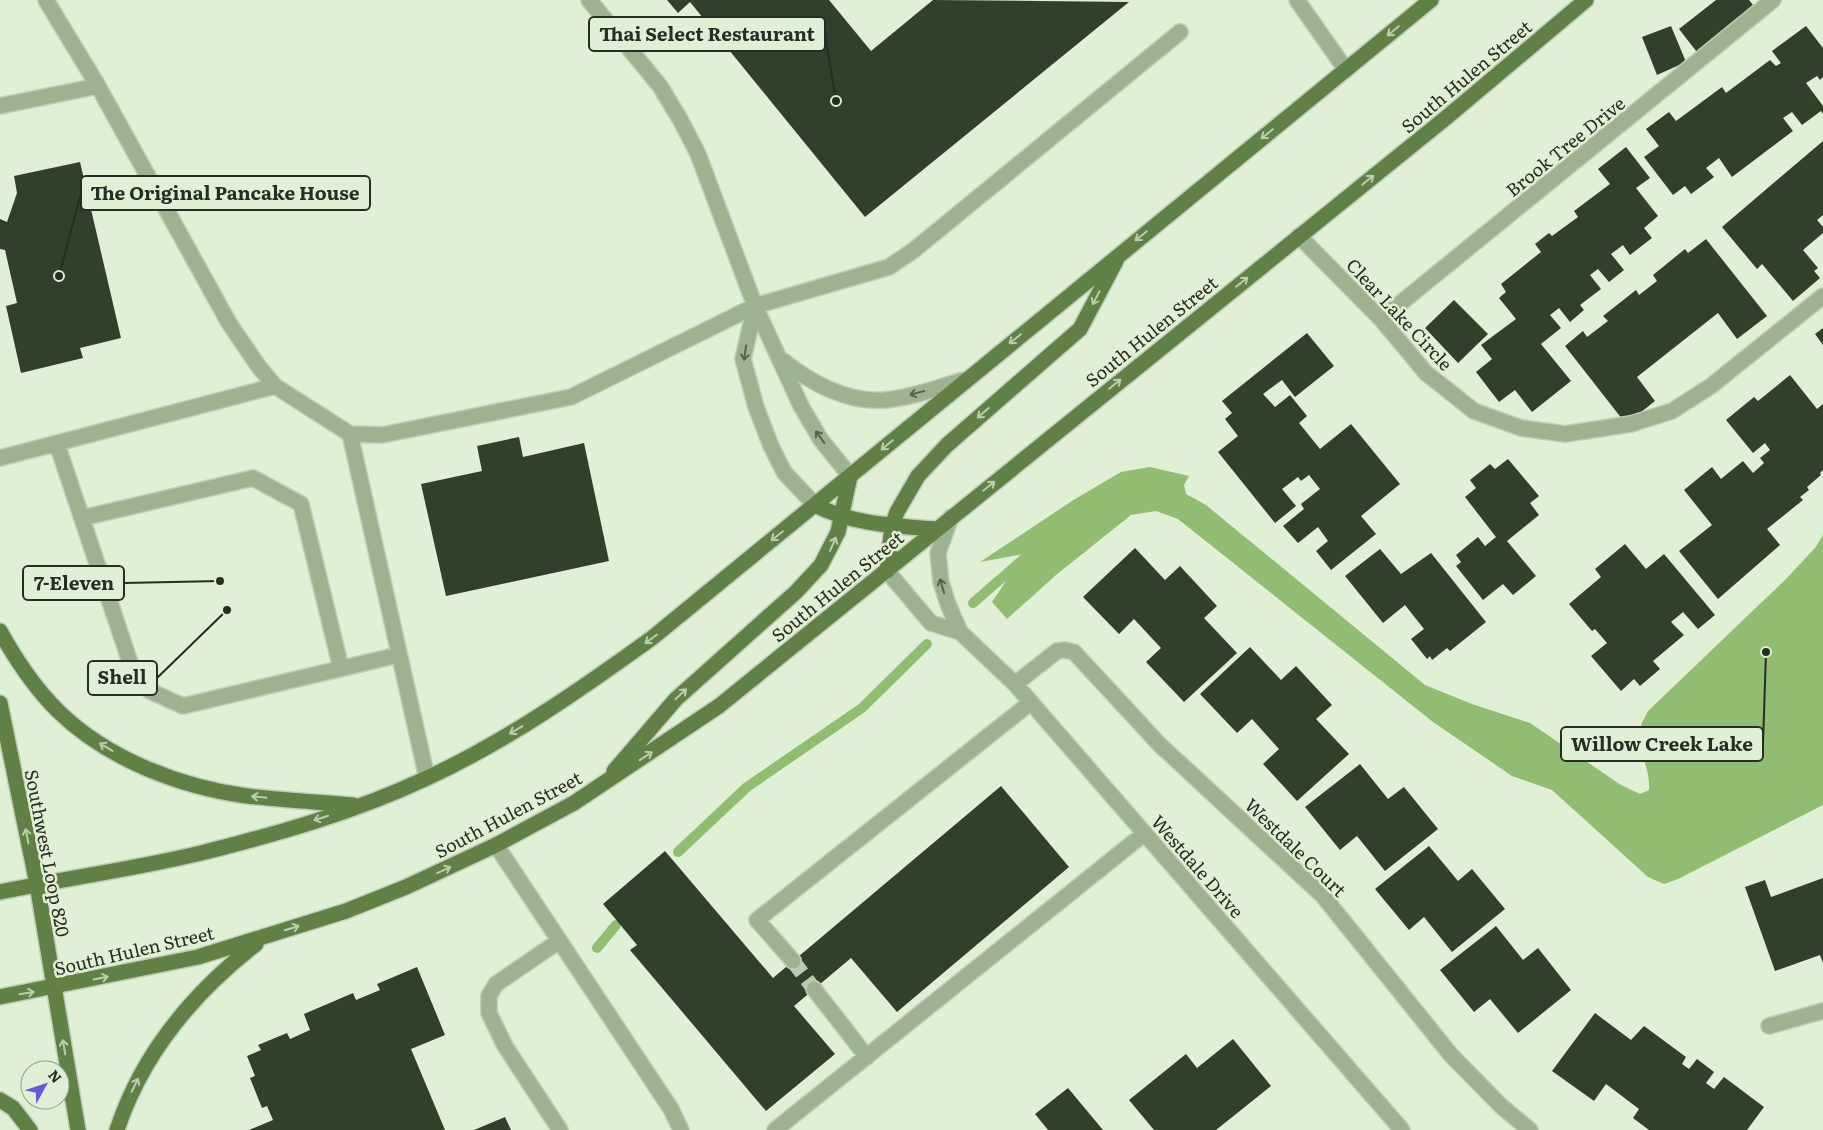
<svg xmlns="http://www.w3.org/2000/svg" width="1823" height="1130" font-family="Literata,serif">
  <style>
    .water { fill: #93bc73 }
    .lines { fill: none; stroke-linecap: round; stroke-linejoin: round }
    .stream { stroke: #93bc73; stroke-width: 10 }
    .building { fill: #333f2b }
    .minor-tunnel { stroke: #bbc8b2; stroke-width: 15; stroke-dasharray: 15 8; stroke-linecap: butt }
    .minor-casing { stroke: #bfccb6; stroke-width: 18 }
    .major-casing { stroke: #bfccb6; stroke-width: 18 }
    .minor { stroke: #9eb191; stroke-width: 15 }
    .major { stroke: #608046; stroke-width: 15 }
    .oneway { stroke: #baceab }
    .oneway2 { stroke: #57624f }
    .labels { text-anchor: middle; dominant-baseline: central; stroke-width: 5; stroke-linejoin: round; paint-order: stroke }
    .street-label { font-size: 18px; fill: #272d23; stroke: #e0efd6 }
    .leader { fill: none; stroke: #272d23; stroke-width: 2 }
    .callout-dot { fill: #272d23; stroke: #e0efd6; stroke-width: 2 }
    .callout { fill: #e0efd6; stroke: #272d23; stroke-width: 2 }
    .callout-label { font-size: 19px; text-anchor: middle; font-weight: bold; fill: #272d23 }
  </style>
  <rect width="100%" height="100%" fill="#e0efd6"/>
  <path class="water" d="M1150 467 1189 476 1184 485 1186 494 1206 505 1425 685 1472 704 1530 723 1621 785 1640 794 1649 790C1651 768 1635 747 1641 726 1642 721 1646 716 1648 711L1784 581 1815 548 1823 535V805L1678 879 1664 884 1648 877 1552 790 1512 776 1433 722 1178 519 1156 511 1131 515 1056 575 1007 619 992 602 1024 554 980 562 1075 499 1121 472Z"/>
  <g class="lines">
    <path class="stream" d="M973 603 1027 556
      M678 852 747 787 862 708 927 644
      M597 948 616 925"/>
  </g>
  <path class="building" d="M667 0H829L871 51 933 0 1129 2 865 217 690 2 678 13Z
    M1716 0H1749L1757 10 1700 56 1679 29Z
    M1671 26 1686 62 1657 75 1642 37Z
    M1806 26 1823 48V77L1820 80 1817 76 1806 83 1823 106V114L1821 111 1802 125 1792 112 1783 118 1793 131 1732 177 1719 158 1706 168 1714 177 1691 194 1685 186 1673 195 1644 157 1659 146 1646 129 1669 112 1676 121 1722 87 1726 93 1770 60 1776 66 1781 63 1772 51Z
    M1823 141V215L1817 220 1823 227V233L1803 250 1818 268 1814 271 1820 278 1793 301 1762 264 1757 269 1722 227Z
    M1626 147 1650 178 1636 188 1658 216 1644 228 1652 238 1630 255 1623 245 1611 254 1624 270 1609 282 1598 269 1590 275 1601 289 1580 305 1584 310 1570 322 1559 308 1550 315 1561 328 1541 344 1571 381 1532 412 1515 390 1499 402 1476 372 1492 359 1481 345 1516 319 1499 298 1506 292 1501 284 1541 252 1535 244 1549 233 1552 236 1578 217 1574 211 1610 184 1598 169Z
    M80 162 121 338 80 348 83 358 21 373 6 306 17 303 5 250 0 249V219L7 222 17 193 14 176Z
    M1706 239 1767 316 1737 339 1718 313 1637 377 1655 401 1626 424 1565 346 1583 331 1587 337 1608 321 1603 316 1636 290 1639 295 1657 281 1653 275 1685 249 1688 253Z
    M1454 300 1488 334 1458 363 1425 328Z
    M1823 328V345L1815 334Z
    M1307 333 1334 366 1295 397 1282 380 1263 394 1275 407 1290 395 1307 416 1299 423 1320 449 1351 424 1400 484 1361 516 1376 534 1331 570 1316 551 1328 541 1318 527 1298 543 1283 526 1304 509 1301 504 1320 489 1309 475 1301 481 1298 477 1282 489 1296 506 1275 523 1218 452 1238 436 1225 419 1232 413 1222 401Z
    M1790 375 1817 409 1823 404V470L1820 473 1821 475 1807 487 1809 490 1800 497 1803 500 1767 529 1780 545 1718 599 1679 551 1712 525 1684 490 1712 467 1721 479 1743 461 1753 473 1764 463 1760 458 1770 450 1765 443 1753 453 1726 420 1754 397 1758 401Z
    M519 437 523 457 584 443 609 561 446 596 421 484 482 471 477 446Z
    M1508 459 1539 496 1530 503 1539 515 1507 541 1536 576 1513 595 1503 584 1483 600 1456 566 1461 562 1456 555 1478 537 1485 546 1496 537 1465 497 1476 488 1470 480 1490 464 1495 469Z
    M1625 544 1646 569 1664 554 1715 615 1698 629 1683 612 1671 622 1684 635 1653 661 1660 669 1640 686 1634 679 1621 691 1591 656 1607 643 1595 629 1592 631 1569 604 1601 577 1595 569Z
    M1135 548 1165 580 1180 566 1217 606 1204 618 1237 653 1184 702 1146 662 1161 648 1134 619 1119 634 1083 597Z
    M1380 549 1401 574 1431 553 1486 622 1450 651 1447 648 1432 660 1430 656 1427 659 1411 639 1424 629 1405 605 1383 623 1345 576Z
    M1250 647 1281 680 1296 666 1332 705 1316 719 1349 754 1297 801 1263 764 1279 749 1252 719 1237 733 1200 694Z
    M1360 764 1388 799 1404 787 1438 829 1385 871 1357 836 1340 850 1305 807Z
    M1001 786 1069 867 897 1012 851 958 794 1006 835 1054 766 1111 630 950 637 945 603 904 665 851 773 978Z
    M1429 846 1458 881 1472 869 1505 909 1452 952 1424 917 1409 930 1375 889Z
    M1823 878V963L1820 955 1775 971 1745 887 1765 880 1771 897Z
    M1496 926 1523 960 1538 948 1571 990 1518 1033 1490 999 1474 1012 1440 970Z
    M417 967 445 1035 411 1049 445 1130H249L273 1120 267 1106 262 1108 250 1078 255 1076 247 1056 261 1050 258 1045 287 1033 290 1039 310 1030 304 1014 353 993 356 1000 380 990 377 984Z
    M1595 1013 1631 1040 1644 1026 1686 1057 1682 1064 1689 1069 1697 1059 1714 1072 1706 1083 1714 1089 1724 1077 1764 1107 1747 1130H1649L1633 1118 1639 1109 1606 1084 1594 1101 1552 1071Z
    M1233 1039 1271 1086 1216 1130H1154L1129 1100 1186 1054 1197 1068Z
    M1068 1088 1103 1130H1048L1035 1114Z
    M505 1117 511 1130H474Z"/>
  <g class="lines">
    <path class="minor-tunnel" d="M793 961 814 989"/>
    <defs>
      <path id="minor" d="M46 0 98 86 229 323 259 367 275 386 350 434 382 435 571 397 755 306 889 267 914 250 1180 32
        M589 0 660 86 681 121 698 154 755 306 801 406 821 440 850 476
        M1297 0 1346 70
        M0 106 98 86
        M1299 236 1381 319 1426 373 1474 411 1521 428 1565 434 1631 424 1672 411 1711 386 1823 296
        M755 306 743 359 756 407 771 446 784 472 815 505
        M1381 319 1773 0
        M782 360C811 383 846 403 885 400 911 398 939 387 964 380
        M350 434 427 778
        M57 444 135 677 150 691 183 706 398 655
        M0 458 275 386
        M951 517 938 553 941 582 948 604 960 632 1015 684 1402 1130
        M82 518 253 478 301 504 341 668
        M887 571 931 623 960 632
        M1015 684 1057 651 1065 650 1074 652 1159 744 1323 896 1451 1055 1501 1106 1530 1130
        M496 845 671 1109 681 1130
        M559 941 496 984 489 996V1013L505 1046 560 1130
        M793 961 757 920 1030 703
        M814 989 867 1057
        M1769 1026 1823 1011
        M775 1130 1145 833"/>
      <path id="major" d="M815 505C851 524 896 526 936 529
        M887 571 892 526 897 512 918 476 947 445 1080 329 1116 261
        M0 631C16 660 35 688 58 711 107 759 180 787 247 796 282 800 318 802 353 805
        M0 703 37 884 78 1130
        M614 771 676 699 796 592 821 565 838 532 850 476
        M0 892C67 878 135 869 201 853 277 834 355 812 427 778 507 741 580 690 652 638L1431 0
        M0 997 198 957 346 911 406 887 496 845 574 803 719 706 1447 117 1586 0
        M0 1100 13 1108 30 1130
        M117 1130C142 1054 193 993 256 944"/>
    </defs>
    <use href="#minor" class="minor-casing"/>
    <use href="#major" class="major-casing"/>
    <use href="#minor" class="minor"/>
    <use href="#major" class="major"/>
  </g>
  <defs><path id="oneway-shaft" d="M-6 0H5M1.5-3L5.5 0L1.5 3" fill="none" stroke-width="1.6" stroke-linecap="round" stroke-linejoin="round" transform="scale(1.25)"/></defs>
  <g class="oneway">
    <use href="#oneway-shaft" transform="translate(1393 31) rotate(140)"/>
    <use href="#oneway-shaft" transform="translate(1267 134) rotate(141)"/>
    <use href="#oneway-shaft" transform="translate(1368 180) rotate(-39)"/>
    <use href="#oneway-shaft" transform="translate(1141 236) rotate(141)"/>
    <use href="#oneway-shaft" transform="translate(1242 282) rotate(-39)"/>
    <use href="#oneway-shaft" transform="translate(1096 298) rotate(118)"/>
    <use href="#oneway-shaft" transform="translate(1015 339) rotate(141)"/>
    <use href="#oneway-shaft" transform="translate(1115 384) rotate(-39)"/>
    <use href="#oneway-shaft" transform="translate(983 413) rotate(139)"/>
    <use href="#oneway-shaft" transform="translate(887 445) rotate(140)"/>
    <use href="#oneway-shaft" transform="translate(989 486) rotate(-39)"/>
    <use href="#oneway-shaft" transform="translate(777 536) rotate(141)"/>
    <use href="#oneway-shaft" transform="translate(833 544) rotate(-66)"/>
    <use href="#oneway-shaft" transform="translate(651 639) rotate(143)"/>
    <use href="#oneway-shaft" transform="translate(681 694) rotate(-43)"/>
    <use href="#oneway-shaft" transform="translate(516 730) rotate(149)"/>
    <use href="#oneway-shaft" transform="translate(106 747) rotate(-149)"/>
    <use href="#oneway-shaft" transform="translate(646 756) rotate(-33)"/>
    <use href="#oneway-shaft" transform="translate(259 797) rotate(-175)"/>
    <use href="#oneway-shaft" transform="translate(321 818) rotate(162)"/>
    <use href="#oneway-shaft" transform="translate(27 836) rotate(-101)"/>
    <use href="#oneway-shaft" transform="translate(444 870) rotate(-25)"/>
    <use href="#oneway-shaft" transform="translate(292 928) rotate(-17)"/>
    <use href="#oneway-shaft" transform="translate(101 978) rotate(-12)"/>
    <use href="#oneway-shaft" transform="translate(27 993) rotate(-10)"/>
    <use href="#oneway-shaft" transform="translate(64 1047) rotate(-100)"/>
    <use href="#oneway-shaft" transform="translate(135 1085) rotate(-64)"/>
  </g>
  <g class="oneway2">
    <use href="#oneway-shaft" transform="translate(745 353) rotate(98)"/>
    <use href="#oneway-shaft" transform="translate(917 393) rotate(165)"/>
    <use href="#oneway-shaft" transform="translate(820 437) rotate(-126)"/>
    <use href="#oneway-shaft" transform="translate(942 586) rotate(-107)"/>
  </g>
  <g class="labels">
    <g class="street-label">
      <text transform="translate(1466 76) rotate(-40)">South Hulen Street</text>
      <text transform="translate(1565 146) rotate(-39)">Brook Tree Drive</text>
      <text transform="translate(1400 314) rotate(47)">Clear Lake Circle</text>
      <text transform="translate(1151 331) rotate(-39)">South Hulen Street</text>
      <text transform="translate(837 586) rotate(-39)">South Hulen Street</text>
      <text transform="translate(508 814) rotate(-28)">South Hulen Street</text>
      <text transform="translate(1296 847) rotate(44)">Westdale Court</text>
      <text transform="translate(48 853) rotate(79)">Southwest Loop 820</text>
      <text transform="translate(1198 866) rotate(49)">Westdale Drive</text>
      <text transform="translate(134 950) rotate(-13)">South Hulen Street</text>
    </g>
  </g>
  <path class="leader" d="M836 101L825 34M59 276L81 193M220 581L124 583M227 610L157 678M1766 652L1763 744"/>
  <g class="callout-dot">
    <circle cx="836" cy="101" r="5"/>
    <circle cx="59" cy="276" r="5"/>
    <circle cx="220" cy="581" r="5"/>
    <circle cx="227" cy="610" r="5"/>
    <circle cx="1766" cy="652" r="5"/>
  </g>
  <g class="callout">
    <rect x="589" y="17" width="236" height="34" rx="5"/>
    <rect x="81" y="176" width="289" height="34" rx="5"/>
    <rect x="23" y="566" width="101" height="34" rx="5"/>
    <rect x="88" y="661" width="69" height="34" rx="5"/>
    <rect x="1561" y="727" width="202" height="34" rx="5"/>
  </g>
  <g class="callout-label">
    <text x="707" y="41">Thai Select Restaurant</text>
    <text x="225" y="200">The Original Pancake House</text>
    <text x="74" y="590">7-Eleven</text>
    <text x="122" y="684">Shell</text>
    <text x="1662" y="751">Willow Creek Lake</text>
  </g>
  <g transform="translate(45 1085) rotate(50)"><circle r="24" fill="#e0efd6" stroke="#96a18e"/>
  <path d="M0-4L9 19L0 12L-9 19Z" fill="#645ad3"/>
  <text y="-8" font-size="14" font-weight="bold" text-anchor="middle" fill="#272d23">N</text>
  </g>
</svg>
